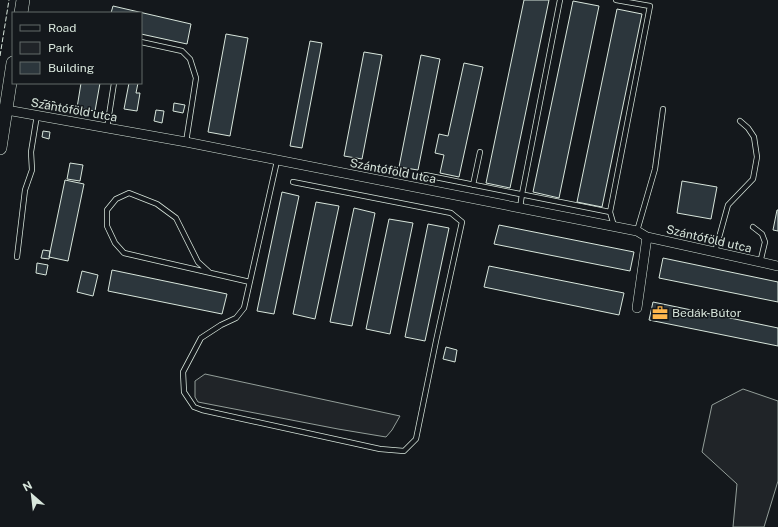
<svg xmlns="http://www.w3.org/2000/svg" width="778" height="527" font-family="'Public Sans',sans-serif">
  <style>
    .green { fill: #202428; stroke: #939e99 }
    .building { fill: #2c363c; stroke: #d8e6dc }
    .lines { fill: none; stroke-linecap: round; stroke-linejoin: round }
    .service-casing { stroke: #d8e6dc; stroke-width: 6 }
    .minor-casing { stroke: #d8e6dc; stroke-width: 10 }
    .secondary-casing { stroke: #d8e6dc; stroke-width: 14 }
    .service { stroke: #14181c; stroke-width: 4.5 }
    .minor { stroke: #14181c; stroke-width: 9 }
    .secondary { stroke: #14181c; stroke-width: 13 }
    .fence { stroke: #d8e6dc; stroke-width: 1; stroke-dasharray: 5 2; stroke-linecap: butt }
    .labels { text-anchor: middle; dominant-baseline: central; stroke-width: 3; stroke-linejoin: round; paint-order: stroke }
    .street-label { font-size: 12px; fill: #d8e6dc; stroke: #14181c }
    .poi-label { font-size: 12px; fill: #d8e6dc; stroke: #14181c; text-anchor: start }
  </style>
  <rect width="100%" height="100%" fill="#14181c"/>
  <path class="green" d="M205 374 400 416 392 430 386 437 338 429 198 402 195 397V381Z
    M743 389 778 401V481L764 527H733L737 484 702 452 712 405Z"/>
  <path class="building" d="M524 0H549L510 188 486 183Z
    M573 1 599 6 559 198 533 192Z
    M113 6 191 24 187 44 141 34V13H111Z
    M617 9 642 14 602 207 577 202Z
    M226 34 248 38 230 136 208 132Z
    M310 41 322 43 302 148 290 146Z
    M364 52 382 55 362 159 344 156Z
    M421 55 440 59 418 170 399 167Z
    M464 63 483 67 459 177 440 173 444 155 435 153 439 134 448 136Z
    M81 83H100L95 111 77 108Z
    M129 83H138L136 93H140L137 111 124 109Z
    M44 100 55 102 54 110 42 108Z
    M174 103 185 105 183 113 173 111Z
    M156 110 164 111 162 123 154 121Z
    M43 131 50 132 49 139 42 137Z
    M70 163 83 165 80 181 67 179Z
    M65 180 84 184 68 261 49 257Z
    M682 181 717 187 711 219 677 213Z
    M282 192 299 196 274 314 257 311Z
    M316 202 339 206 315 319 293 314Z
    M354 208 375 213 352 326 330 322Z
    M777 210H778V231L773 230Z
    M389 219 413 223 390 334 366 329Z
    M428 224 449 228 425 341 405 337Z
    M499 225 634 252 630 271 494 244Z
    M43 250 50 251 49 259 41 258Z
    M663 258 778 282V302L659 278Z
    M37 263 48 265 46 275 36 273Z
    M489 266 624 293 619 315 484 287Z
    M112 270 227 294 222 314 108 291Z
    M82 271 98 275 93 296 77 292Z
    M653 302 778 328V346L649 320Z
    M446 347 457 350 455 362 443 359Z"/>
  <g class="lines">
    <defs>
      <path id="service" d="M141 42 182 51 190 59 196 78 186 142
        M107 128 114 83
        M277 161 244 308 236 318 221 325 201 338 183 372 184 392 194 407 202 410 380 449 404 451 416 439 436 341 462 222 451 213 293 182
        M425 175 610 212
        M473 185 480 152
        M520 208 522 194 560 0
        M614 226 610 212 650 6 616 0
        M753 227 762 234 765 242 760 263
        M637 231 655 169 663 109
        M715 252 728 205 753 179 757 157 754 137 748 128 740 121
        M17 257 25 190 32 170 31 152 37 115
        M209 272 198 262 176 218 157 204 129 193 116 199 107 210V226L115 243 124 253 250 282"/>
      <path id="minor" d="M1 109 186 142 637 231 647 237 778 266
        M637 308 647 237"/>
      <path id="secondary" d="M21 13 23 0
        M0 148 13 63"/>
    </defs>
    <use href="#service" class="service-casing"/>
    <use href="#minor" class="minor-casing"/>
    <use href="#secondary" class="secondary-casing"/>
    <use href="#service" class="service"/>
    <use href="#minor" class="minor"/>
    <use href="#secondary" class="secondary"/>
    <path class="fence" d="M0 56 9 0"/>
  </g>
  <defs>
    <symbol id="office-bare" viewBox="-9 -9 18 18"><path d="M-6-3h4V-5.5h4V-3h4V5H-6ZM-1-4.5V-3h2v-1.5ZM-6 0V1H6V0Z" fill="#ffb74d" stroke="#14181c" stroke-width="2.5" paint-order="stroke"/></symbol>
  </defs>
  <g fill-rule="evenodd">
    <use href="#office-bare" x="649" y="302" width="22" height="22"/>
  </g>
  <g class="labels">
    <g class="street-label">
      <text transform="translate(74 110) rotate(10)">Szántóföld utca</text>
      <text transform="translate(393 171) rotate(11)">Szántóföld utca</text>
      <text transform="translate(709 239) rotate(13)">Szántóföld utca</text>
    </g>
    <g class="poi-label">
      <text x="672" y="313">Bedák Bútor</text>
    </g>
  </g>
  <rect x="12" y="12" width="130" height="72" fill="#14181c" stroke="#626a69"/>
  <rect x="20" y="25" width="20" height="6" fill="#14181c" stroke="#626a69"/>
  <text x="48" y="32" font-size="12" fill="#d8e6dc">Road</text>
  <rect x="20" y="42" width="20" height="12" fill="#202428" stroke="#626a69"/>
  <text x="48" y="52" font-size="12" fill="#d8e6dc">Park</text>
  <rect x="20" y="62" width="20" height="12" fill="#2c363c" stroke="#626a69"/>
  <text x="48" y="72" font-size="12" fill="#d8e6dc">Building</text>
  <g transform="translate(32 495) rotate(332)" stroke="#14181c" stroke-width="3" paint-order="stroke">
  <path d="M0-3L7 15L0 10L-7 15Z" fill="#d8e6dc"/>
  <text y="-6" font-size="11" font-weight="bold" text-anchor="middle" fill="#d8e6dc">N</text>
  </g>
</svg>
